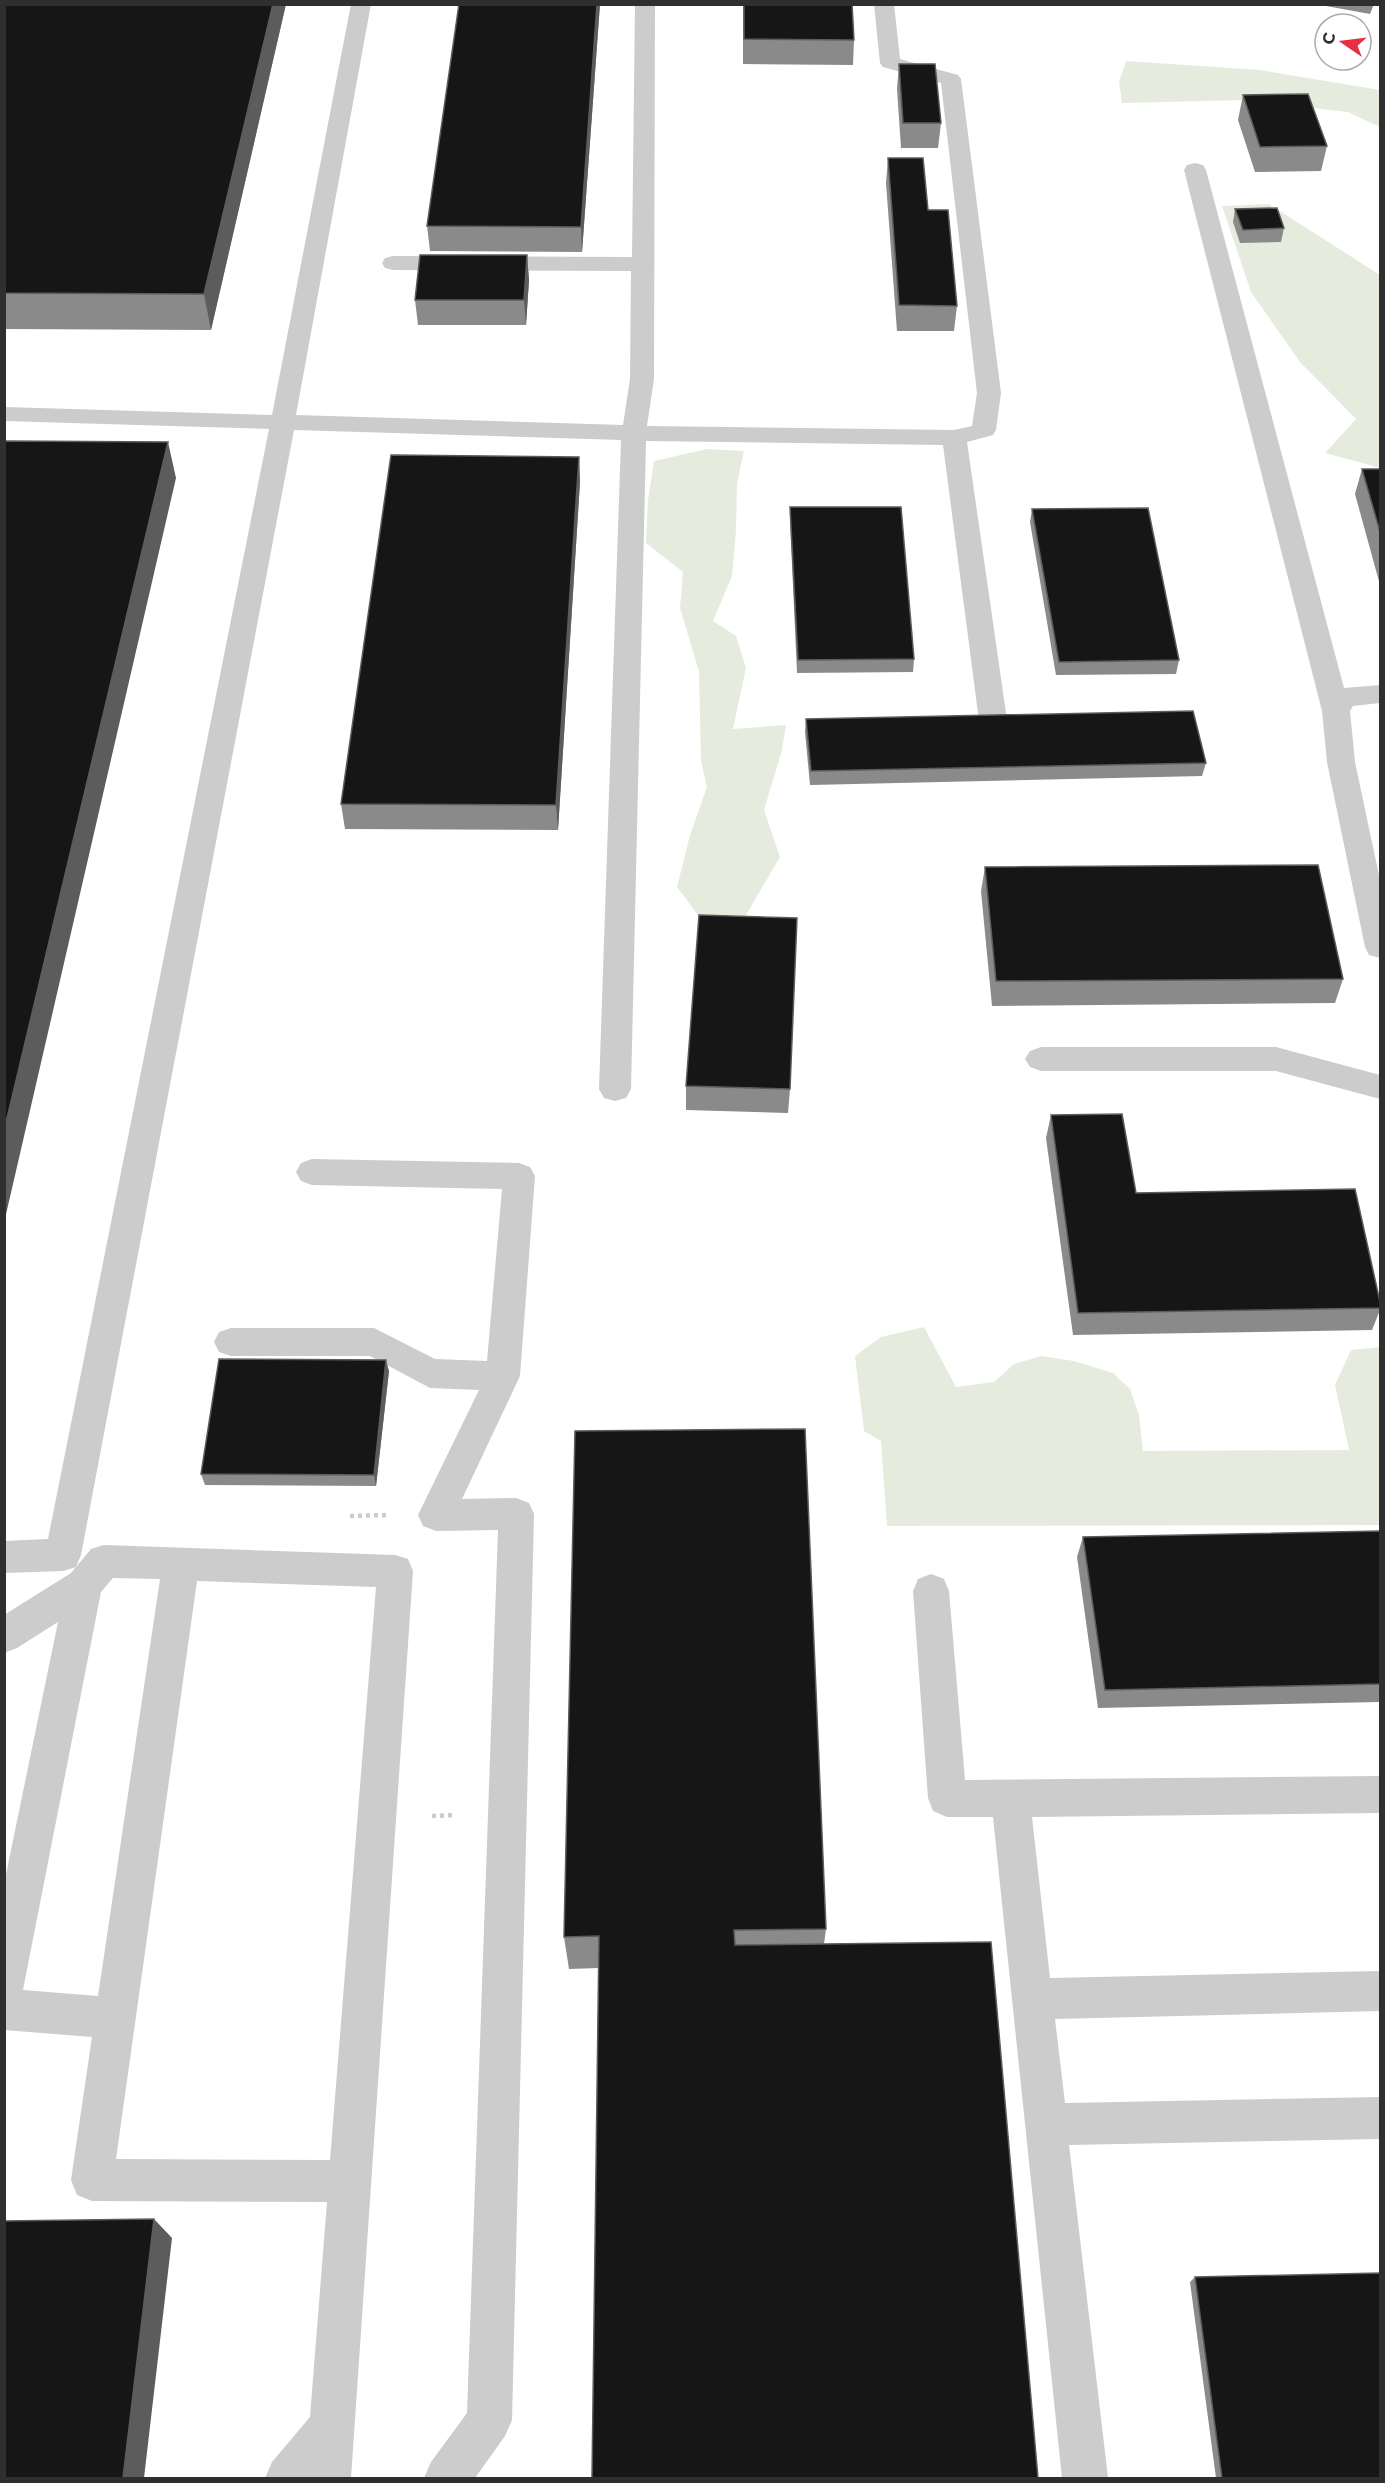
<svg xmlns="http://www.w3.org/2000/svg" width="1385" height="2483" font-family="Montserrat,sans-serif">
  <style>
    .green { fill: #e6ecdd }
    .lines { fill: none; stroke-linecap: round; stroke-linejoin: round }
    .path { stroke: #ccc; stroke-width: 4.5; stroke-dasharray: 4 4; stroke-linecap: butt }
    .minor { fill: #ccc; fill-rule: evenodd }
    .wall { fill: #8a8a8a }
    .shaded-wall { fill: #5c5c5c }
    .building { fill: #161616; stroke: #5c5c5c; stroke-width: 1.5 }
  </style>
  <rect width="100%" height="100%" fill="#fff"/>
  <path class="green" d="M1126 61 1260 70 1380 90V127L1348 112 1245 100 1122 103 1119 82Z
    M1269 204 1380 275V468L1325 453 1356 419 1300 362 1251 292 1222 206Z
    M707 449 744 451 737 483 736 531 732 576 713 621 736 636 746 668 733 729 786 725 782 750 764 810 780 857 739 927 701 919 677 887 690 835 707 787 701 761 699 672 680 608 683 572 646 543 648 500 654 461Z
    M924 1327 956 1387 994 1382 1014 1364 1041 1356 1074 1361 1113 1373 1130 1389 1139 1415 1143 1451 1349 1450 1335 1385 1351 1350 1380 1347V1525L887 1526 881 1441 864 1431 855 1356 881 1337Z"/>
  <g class="lines">
    <path class="path" d="M350 1516 388 1515
      M432 1816 455 1815"/>
    <path class="minor" d="M351 4H371L296 415 623 425 630 379 631 271 393 270 385 268 382 263 385 258 393 256 632 257 635 4H655L654 379 647 426 954 430 972 426 977 393 941 83 883 67 880 63 874 4H894L900 59 958 75 961 79 1001 393 996 430 993 435 967 442 1006 713 1002 720 992 722 982 720 978 713 943 445 646 441 631 1089 626 1098 615 1101 604 1098 599 1089 621 440 294 430 81 1555 76 1567 63 1571 4 1573V1541L48 1539 269 429 4 421V407L272 415Z
      M1195 163 1203 165 1206 170 1344 688 1380 685V703L1353 706 1350 711 1355 762 1380 880V958L1369 955 1365 947 1327 762 1322 711 1184 170 1187 165Z
      M1041 1047H1276L1380 1075V1099L1276 1071H1041L1030 1067 1025 1059 1030 1051Z
      M312 1159 519 1163 530 1167 535 1176 520 1376 462 1499 516 1498 529 1503 534 1514 512 2420 505 2436 475 2478H424L431 2462 467 2413 498 1530 436 1531 423 1526 418 1515 479 1390 430 1388 370 1356H231L219 1352 214 1342 219 1332 231 1328H374L435 1359 487 1361 502 1189 312 1185 301 1181 296 1172 301 1163Z
      M104 1545 395 1555 408 1559 413 1571 351 2478H265L272 2462 310 2417 327 2202 92 2201 77 2195 71 2180 92 2037 4 2030V1884L58 1622 17 1648 4 1653V1615L71 1573 91 1549ZM113 1578 160 1579 98 1996 23 1990 101 1592ZM197 1581 376 1587 330 2160 116 2159Z
      M931 1574 944 1579 949 1591 965 1780 1380 1776V1813L1032 1817 1050 1978 1380 1971V2011L1055 2019 1065 2103 1380 2097V2139L1069 2145 1108 2478H1062L993 1817H947L933 1811 928 1798 913 1591 918 1579Z"/>
  </g>
  <path class="wall" d="M4 4H286L211 330 4 329Z
    M600 4 582 252 430 251 427 226Z
    M743 4H852L854 40 853 65 743 64Z
    M1315 4H1374L1370 14Z
    M899 64 941 123 938 148H901L897 89Z
    M1243 95 1327 146 1321 171 1255 172 1238 120Z
    M888 158 928 210 957 306 954 331H897L886 183Z
    M1235 209 1284 228 1281 242 1240 243 1233 222Z
    M527 255 529 280 526 325H418L415 300Z
    M579 457 580 482 558 830 345 829 341 804Z
    M1362 469H1380V585L1355 494Z
    M790 507 914 659 913 672 797 673 790 521Z
    M1032 509 1179 660 1176 674 1056 675 1030 522Z
    M806 719 1206 763 1202 776 810 785 805 732Z
    M985 867 1343 979 1335 1003 992 1006 981 891Z
    M686 1086 790 1089 788 1113 686 1110Z
    M1051 1115 1136 1193 1380 1302V1310L1372 1330 1073 1335 1046 1138Z
    M389 1371 376 1486 205 1485 201 1474Z
    M575 1431 826 1929 824 1944 599 1968 569 1969 564 1937Z
    M1380 1531V1702L1098 1708 1077 1557 1083 1537Z
    M1195 2277 1380 2478H1216L1190 2282Z"/>
  <path class="shaded-wall" d="M273 4H286L211 330 204 294Z
    M597 4H600L582 252 581 227Z
    M527 255 529 280 526 325 524 300Z
    M168 442 176 478 4 1223V1131Z
    M579 457 580 482 558 830 556 805Z
    M386 1360 389 1371 376 1486 374 1475Z
    M154 2219 172 2238 144 2478H123Z"/>
  <path class="building" d="M4 4H273L204 294 4 293Z
    M459 4H597L581 227 427 226Z
    M744 4H852L854 40 744 39Z
    M899 64H935L941 123H903Z
    M1308 94 1327 146 1260 147 1243 95Z
    M888 158H923L928 210H948L957 306 899 305Z
    M1277 208 1284 228 1243 230 1235 209Z
    M420 255H527L524 300H415Z
    M4 441 168 442 4 1131Z
    M391 455 579 457 556 805 341 804Z
    M1362 469H1380V532Z
    M790 507H901L914 659 798 660Z
    M1148 508 1179 660 1059 662 1032 509Z
    M1193 711 1206 763 811 771 806 719Z
    M1318 865 1343 979 996 981 985 867Z
    M699 915 797 918 790 1089 686 1086Z
    M1122 1114 1136 1193 1355 1189 1380 1302V1308L1078 1313 1051 1115Z
    M219 1359 386 1360 374 1475 201 1474Z
    M805 1429 826 1929 734 1930 735 1945 991 1942 1038 2478H592L599 1936 564 1937 575 1431Z
    M1380 1531V1684L1105 1690 1083 1537Z
    M154 2219 123 2478H4V2221Z
    M1380 2273V2478H1222L1195 2277Z"/>
  <rect width="1385" height="2483" fill="none" stroke="#2f2f2f" stroke-width="12"/>
  <g transform="translate(1343 42) rotate(284)"><circle r="28" fill="#ffffff" stroke="#acacac" stroke-width="1.5"/>
  <path d="M0-4.5L10 22L0 15L-10 22Z" fill="#e72f44"/>
  <text y="-9" font-size="16" font-weight="bold" text-anchor="middle" fill="#2f2f2f">С</text>
  </g>
</svg>
